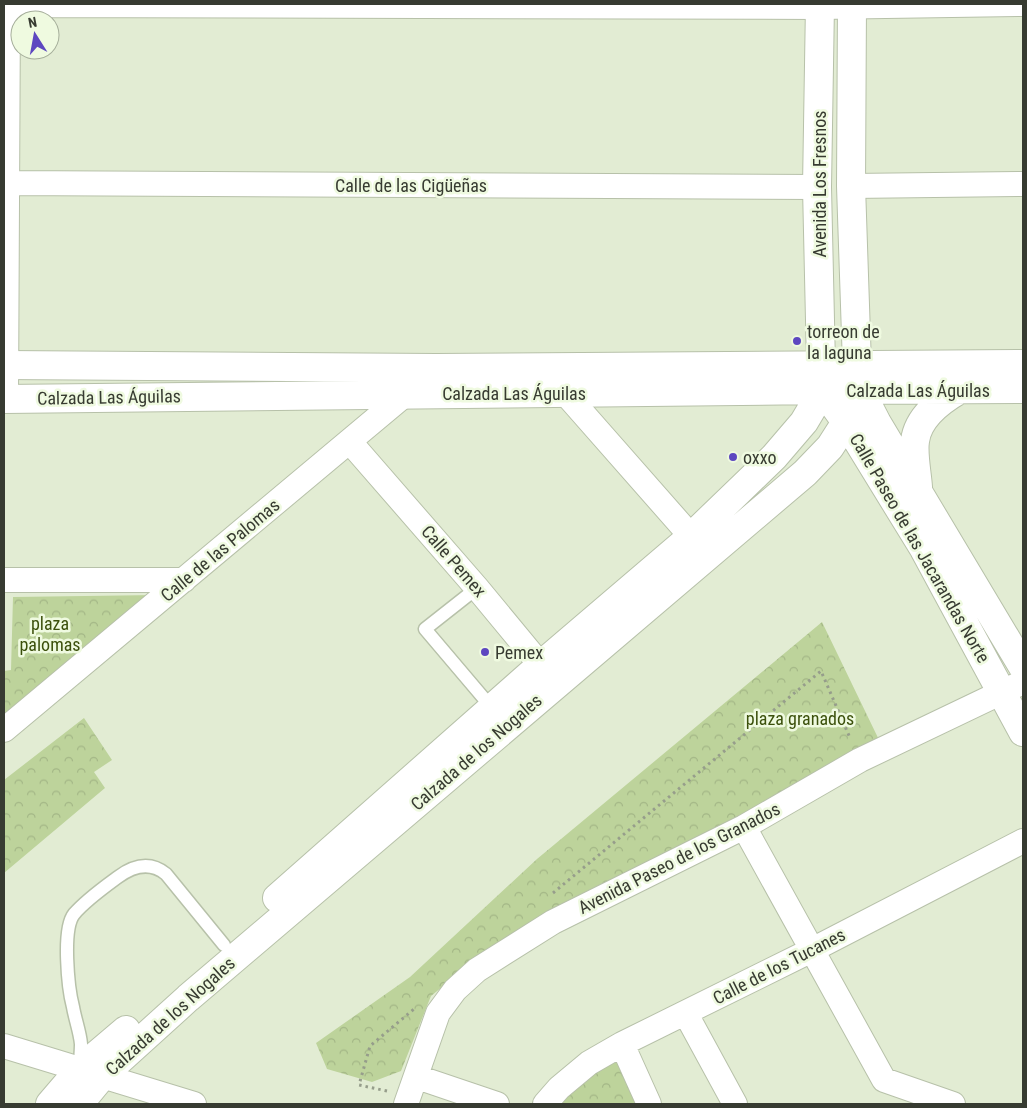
<svg xmlns="http://www.w3.org/2000/svg" width="1027" height="1108" font-family="'Roboto Condensed',sans-serif">
  <style>
    .park { fill: url(#park-crowns) }
    .lines { fill: none; stroke-linecap: round; stroke-linejoin: round }
    .lane-casing { stroke: #b7c1a9; stroke-width: 15 }
    .street-casing { stroke: #b7c1a9; stroke-width: 26 }
    .secondary-casing { stroke: #b7c1a9; stroke-width: 30 }
    .path { stroke: #969d8b; stroke-width: 3; stroke-dasharray: 2.5 4; stroke-linecap: butt }
    .lane { stroke: #fff; stroke-width: 12 }
    .street { stroke: #fff; stroke-width: 24 }
    .secondary { stroke: #fff; stroke-width: 28 }
    .poi-dot { fill: #5d47c0; stroke: #effae0; stroke-width: 2 }
    .labels { text-anchor: middle; dominant-baseline: central; stroke-width: 5; stroke-linejoin: round; paint-order: stroke }
    .street-label { font-size: 18px; fill: #373b31; stroke: #effae0 }
    .poi-label { font-size: 18px; fill: #373b31; stroke: #effae0; text-anchor: start }
    .park-label { font-size: 18px; fill: #3b500b; stroke: #effae0 }
  </style>
  <defs>
    <pattern id="park-crowns" width="20" height="18" patternUnits="userSpaceOnUse" patternTransform="scale(1.25)"><rect width="20" height="18" fill="#bdd39b"/><path d="M2 6a3 3 0 1 1 6 0M12 15a3 3 0 1 1 6 0" fill="none" stroke="#a3b686"/></pattern>
  </defs>
  <rect width="100%" height="100%" fill="#e2ecd3"/>
  <path class="park" d="M157 595 4 717V671L11 670 13 597Z
    M822 622 881 744 464 969 431 996 401 1071 372 1082 327 1069 316 1043 410 977 537 859Z
    M84 718 112 760 94 772 105 788 4 873V780Z
    M620 1052 643 1104H551Z"/>
  <g class="lines">
    <defs>
      <path id="lane" d="M477 588 425 629 492 708
        M80 1067C80 1059 81 1051 81 1044 80 1032 75 1019 73 1007 68 988 62 929 74 914 86 900 103 888 118 877 133 866 150 861 166 874L224 945"/>
      <path id="street" d="M4 5 820 7 1023 4
        M4 183 817 187
        M851 186 1023 184
        M565 393 704 551
        M6 399 8 5
        M350 442 477 588 553 680
        M4 580H184
        M4 730 414 387
        M744 827 884 1080 953 1104
        M686 1014 735 1104
        M622 1044 649 1104
        M4 1046 194 1104
        M417 1077 497 1104
        M406 1104 438 1013 455 990 477 970 553 922 744 827 860 760 1023 682
        M545 1104 559 1088 589 1063 622 1044 812 950 1023 841"/>
      <path id="secondary" d="M820 4 817 187 821 365 823 390 846 422 924 549 1023 732
        M852 4 851 186 857 365 860 390 877 423 1023 667
        M4 365 436 368 1023 364
        M4 399 823 390 1023 389
        M918 487C917 473 913 454 915 441 918 417 940 401 959 390
        M277 898 541 665 691 537 774 457 804 422 823 390
        M50 1104 80 1069 126 1030
        M79 1104 102 1076 188 998 805 473 830 447 846 422 860 390"/>
    </defs>
    <use href="#lane" class="lane-casing"/>
    <use href="#street" class="street-casing"/>
    <use href="#secondary" class="secondary-casing"/>
    <path class="path" d="M553 893 821 671 850 738
      M387 1091 359 1085 370 1046 414 1009"/>
    <use href="#lane" class="lane"/>
    <use href="#street" class="street"/>
    <use href="#secondary" class="secondary"/>
  </g>
  <g class="poi-dot">
    <circle cx="797" cy="341" r="5"/>
    <circle cx="733" cy="457" r="5"/>
    <circle cx="485" cy="652" r="5"/>
  </g>
  <g class="labels">
    <g class="street-label">
      <text transform="translate(819 184) rotate(-90)">Avenida Los Fresnos</text>
      <text x="411" y="185">Calle de las Cigüeñas</text>
      <text x="918" y="390">Calzada Las Águilas</text>
      <text x="514" y="393">Calzada Las Águilas</text>
      <text transform="translate(109 397) rotate(-1)">Calzada Las Águilas</text>
      <text transform="translate(920 548) rotate(60)">Calle Paseo de las Jacarandas Norte</text>
      <text transform="translate(220 550) rotate(-40)">Calle de las Palomas</text>
      <text transform="translate(454 561) rotate(49)">Calle Pemex</text>
      <text transform="translate(476 752) rotate(-41)">Calzada de los Nogales</text>
      <text transform="translate(679 858) rotate(-27)">Avenida Paseo de los Granados</text>
      <text transform="translate(779 966) rotate(-27)">Calle de los Tucanes</text>
      <text transform="translate(170 1016) rotate(-42)">Calzada de los Nogales</text>
    </g>
    <g class="poi-label">
      <text x="807" y="331">torreon de<tspan x="807" dy="21">la laguna</tspan></text>
      <text x="743" y="457">oxxo</text>
      <text x="495" y="652">Pemex</text>
    </g>
    <g class="park-label">
      <text x="50" y="623">plaza<tspan x="50" dy="21">palomas</tspan></text>
      <text x="800" y="718">plaza granados</text>
    </g>
  </g>
  <rect width="1027" height="1108" fill="none" stroke="#373b31" stroke-width="10"/>
  <g transform="translate(35 35) rotate(349)"><circle r="24" fill="#effae0" stroke="#a5ae9a"/>
  <path d="M0-4L9 19L0 12L-9 19Z" fill="#5d47c0"/>
  <text y="-8" font-size="14" font-weight="bold" text-anchor="middle" fill="#373b31">N</text>
  </g>
</svg>
